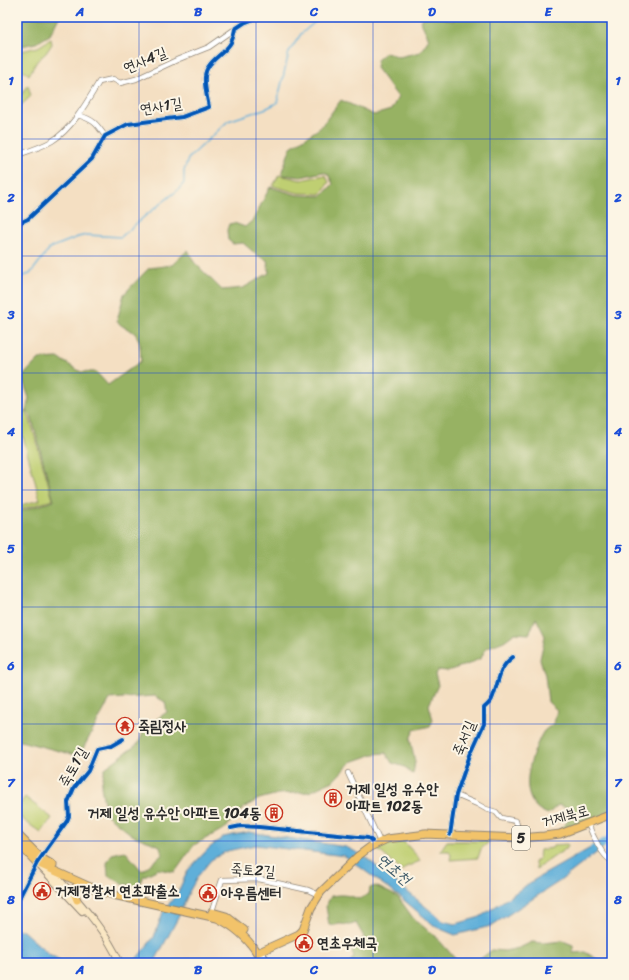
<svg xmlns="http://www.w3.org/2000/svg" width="629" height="980" font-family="Sriracha,'Poor Story',sans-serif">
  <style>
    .green { fill: #bfcf72; stroke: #757d4e }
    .forest { fill: #97b264; stroke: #616e48 }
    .water { fill: #5eafd9; stroke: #446d82 }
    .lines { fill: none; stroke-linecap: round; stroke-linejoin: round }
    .stream { stroke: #5eafd9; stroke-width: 1.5 }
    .river { stroke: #5eafd9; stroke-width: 8 }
    .minor-casing { stroke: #908576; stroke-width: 6 }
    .tertiary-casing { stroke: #908576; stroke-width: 8 }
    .secondary-casing { stroke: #908576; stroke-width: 8 }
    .primary-casing { stroke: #908576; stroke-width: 9 }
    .minor { stroke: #fff; stroke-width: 4.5 }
    .tertiary { stroke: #fff; stroke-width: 5.5 }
    .secondary { stroke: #fae7c3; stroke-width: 6 }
    .primary { stroke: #f2c36a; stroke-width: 7 }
    .cycleway-casing { stroke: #fcf5e5; stroke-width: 6 }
    .cycleway { stroke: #0057b8; stroke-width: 4 }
    .grid { fill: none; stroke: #1d4ed8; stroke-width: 1; stroke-opacity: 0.55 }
    .labels { text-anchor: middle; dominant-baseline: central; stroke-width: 4; stroke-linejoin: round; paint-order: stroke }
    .shield { fill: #fcf5e5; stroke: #6a6863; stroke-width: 1 }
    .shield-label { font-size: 14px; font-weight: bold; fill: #2b2b2b }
    .street-label { font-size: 15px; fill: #2b2b2b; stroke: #fcf5e5 }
    .poi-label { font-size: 15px; font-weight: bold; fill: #2b2b2b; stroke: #fcf5e5; text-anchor: start }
    .water-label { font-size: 16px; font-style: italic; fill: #3d5968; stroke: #fcf5e5 }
    .neatline { fill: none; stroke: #1d4ed8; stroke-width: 1.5 }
    .grid-label { font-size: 13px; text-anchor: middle; font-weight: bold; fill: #1d4ed8 }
  </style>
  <rect width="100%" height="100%" fill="#fcf5e5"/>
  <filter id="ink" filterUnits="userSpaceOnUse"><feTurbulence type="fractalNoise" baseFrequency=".025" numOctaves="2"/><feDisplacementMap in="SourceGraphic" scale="8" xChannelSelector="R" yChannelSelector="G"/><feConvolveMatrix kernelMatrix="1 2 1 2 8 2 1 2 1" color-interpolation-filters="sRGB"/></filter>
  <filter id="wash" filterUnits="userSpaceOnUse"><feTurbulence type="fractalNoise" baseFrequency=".012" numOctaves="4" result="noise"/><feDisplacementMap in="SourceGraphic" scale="16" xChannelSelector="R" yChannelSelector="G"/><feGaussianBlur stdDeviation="0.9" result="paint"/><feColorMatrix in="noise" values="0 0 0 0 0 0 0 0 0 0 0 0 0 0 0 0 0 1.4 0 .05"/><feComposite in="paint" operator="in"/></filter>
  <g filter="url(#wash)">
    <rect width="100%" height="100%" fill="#f4dfc2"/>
    <path class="green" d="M51 39 52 44 46 53 37 61 29 75 17 65V52L38 47Z
      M28 85 31 96 17 109V98L21 95Z
      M279 175 301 180 325 175 329 182 321 194 298 193 273 186Z
      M25 411 29 416 53 500 17 510V506L40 500 17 414Z
      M25 797 52 818 41 833 17 815V808Z
      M447 841H490L481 849 478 858 450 860 451 855 449 851H440Z
      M404 842 418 857 420 861 406 867 402 871 375 847 388 843Z
      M566 844 568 845 567 848 536 869V866L534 862 539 858 540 850 552 848 554 845Z"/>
    <path class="forest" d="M17 17H59L50 35 36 43 17 47Z
      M426 17H441L453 21 454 17H612V814L558 831 568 821V808L558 805 548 814C519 804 527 769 536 747 538 742 541 735 544 731 547 728 551 726 554 723L557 710 548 702 545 675 540 659 545 636 536 618 529 634 515 633 504 641 486 648 481 658 469 664 447 671 438 670 435 674 438 685 429 705 433 720 430 726 414 730 410 739 415 762 413 774 410 773 405 767 392 763 386 753 374 754 351 762 333 781 309 792 278 794 259 799 245 807 232 819 227 827 194 845 175 872 158 869 144 876 137 887 121 883 108 875 107 863 112 854 125 851 142 871 162 855 160 846 132 835 106 814 101 786 105 768 139 743 145 727 167 712 165 702 155 696 110 699 79 756 20 741 17 739V512L54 501 31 416 26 411 29 398 22 377 39 359 58 358 81 372H96L108 385 141 361C140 350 142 336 130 330 124 327 121 326 117 321L124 294 149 268 172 265 188 250 194 262 222 290 243 288 269 273 267 260 257 255 243 243 233 244 228 240 227 230 229 224 234 223 245 227 253 220 270 187 297 195 322 196 333 184 328 174 323 172 301 177 283 175 282 171 291 147 320 128 341 100 374 115 391 110 398 97 376 68 377 60 386 52 399 57 420 52 429 39 420 20Z
      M375 886 380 888 398 897 413 918 437 938 459 963H349L354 957 352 951 364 937 356 923C347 927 347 924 339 924 335 925 333 926 329 925L326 906 331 896C342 894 349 895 359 899L369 894 370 888Z
      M563 941 573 945V953L585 952 604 963H475L492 950 505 951 519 948 532 942 543 943Z"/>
    <path class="water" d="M249 832 346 847 364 856 443 921 456 924 480 917 534 880 601 842 604 847 560 881 491 926 455 935 436 927 400 897 345 856 255 845 227 851 211 860 198 876 189 892 179 916 154 963H133L154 937 163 912 178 892 188 870 208 849 223 837Z
      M17 929 23 931 49 954 65 963H24L17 960Z"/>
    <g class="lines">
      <path class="stream" d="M17 278 30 274 50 248 78 237 87 235 121 237 145 216 178 190 184 183V171L188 159 228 121 267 108 277 103 289 52 301 34 316 21 328 17"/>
      <path class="river" d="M594 849 612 838"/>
    </g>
  </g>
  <g filter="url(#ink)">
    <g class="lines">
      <defs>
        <path id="minor" d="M78 115C94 120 96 123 105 136
          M17 155C29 151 42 147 52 141 72 129 87 102 99 82L113 79 120 83 136 79 179 59 209 47 235 29
          M17 224 28 219 92 159 105 136 128 124 182 117 209 107C207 97 204 86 205 76 206 62 223 55 230 44 233 40 234 34 235 29L244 23 259 17
          M348 773 380 842
          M456 795 477 804 486 809 496 812 501 818 516 821 520 838
          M588 824C592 834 603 858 612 861
          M231 828 241 826 259 827 368 838 372 841
          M450 835 456 795 470 755 484 724V708C487 705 491 702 492 699 499 683 498 667 513 657
          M17 902 37 863 67 821 69 816 68 802 74 788 88 771 97 749 111 746 123 739
          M211 914 222 880 259 879 308 890 319 895"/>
        <path id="tertiary" d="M261 952 268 963
          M257 953 262 963"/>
        <path id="secondary" d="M38 864 82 911
          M51 870C76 899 104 927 120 963"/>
        <path id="primary" d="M17 834 41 858 53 865
          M424 834 520 838 544 836 560 834 612 814
          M17 842 37 863 97 890 113 895 217 918C234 926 247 937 257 953L299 934 303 930 311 908 321 892 358 856 370 847 387 839 427 834
          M77 900 74 892 75 888 79 886H86
          M212 912 226 916 244 930"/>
      </defs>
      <use href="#minor" class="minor-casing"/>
      <use href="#tertiary" class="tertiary-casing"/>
      <use href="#secondary" class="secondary-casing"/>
      <use href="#primary" class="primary-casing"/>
      <use href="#minor" class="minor"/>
      <use href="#tertiary" class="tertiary"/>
      <use href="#secondary" class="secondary"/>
      <use href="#primary" class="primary"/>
      <defs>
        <path id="cycleway" d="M17 224 28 219 92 159 105 136 128 124 182 117 209 107C207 97 204 86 205 76 206 62 223 55 230 44 233 40 234 34 235 29L244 23 259 17
          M231 828 241 826 259 827 368 838 372 841
          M450 835 456 795 470 755 484 724V708C487 705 491 702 492 699 499 683 498 667 513 657
          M17 902 37 863 67 821 69 816 68 802 74 788 88 771 97 749 111 746 123 739"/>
      </defs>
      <use href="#cycleway" class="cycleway-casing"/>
      <use href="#cycleway" class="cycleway"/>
    </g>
  </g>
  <path class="grid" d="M139 17V963M256 17V963M373 17V963M490 17V963M17 139H612M17 256H612M17 373H612M17 490H612M17 607H612M17 724H612M17 841H612"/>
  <defs>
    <symbol id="temple-ring" viewBox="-11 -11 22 22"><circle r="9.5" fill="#fcf5e5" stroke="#c8321e" stroke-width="1.5"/><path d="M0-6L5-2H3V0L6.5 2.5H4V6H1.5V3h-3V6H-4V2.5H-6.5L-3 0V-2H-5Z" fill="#c8321e"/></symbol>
    <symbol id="building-ring" viewBox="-11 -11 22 22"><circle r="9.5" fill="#fcf5e5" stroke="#c8321e" stroke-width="1.5"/><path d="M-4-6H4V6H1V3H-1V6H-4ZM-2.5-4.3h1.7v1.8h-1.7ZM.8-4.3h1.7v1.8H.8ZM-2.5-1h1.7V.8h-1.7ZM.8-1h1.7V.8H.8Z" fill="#c8321e"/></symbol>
    <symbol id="civic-ring" viewBox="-11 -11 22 22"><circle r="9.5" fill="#fcf5e5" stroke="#c8321e" stroke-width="1.5"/><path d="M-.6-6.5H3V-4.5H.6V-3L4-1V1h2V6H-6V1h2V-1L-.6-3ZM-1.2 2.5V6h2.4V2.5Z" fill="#c8321e"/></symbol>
  </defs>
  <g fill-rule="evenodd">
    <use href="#temple-ring" x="115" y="716" width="20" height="20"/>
    <use href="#building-ring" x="323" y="788" width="20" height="20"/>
    <use href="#building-ring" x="264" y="803" width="20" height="20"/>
    <use href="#civic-ring" x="32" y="881" width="20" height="20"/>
    <use href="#civic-ring" x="198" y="883" width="20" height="20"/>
    <use href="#civic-ring" x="294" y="933" width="20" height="20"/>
  </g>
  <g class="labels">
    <rect class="shield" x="512" y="826" width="18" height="24" rx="3"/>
    <g class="shield-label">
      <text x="521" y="838">5</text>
    </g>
    <g class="street-label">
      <text transform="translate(145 60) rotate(-22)">연사4길</text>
      <text transform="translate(161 106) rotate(-9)">연사1길</text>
      <text transform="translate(464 738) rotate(-68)">죽서길</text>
      <text transform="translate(73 767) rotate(-60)">죽토1길</text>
      <text transform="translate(565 816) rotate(-15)">거제북로</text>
      <text transform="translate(253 870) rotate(4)">죽토2길</text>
    </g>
    <g class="poi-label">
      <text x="138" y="726">죽림정사</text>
      <text x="346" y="789">거제 일성 유수안<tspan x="346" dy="17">아파트 102동</tspan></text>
      <text x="261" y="813" text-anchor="end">거제 일성 유수안 아파트 104동</text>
      <text x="55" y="891">거제경찰서 연초파출소</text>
      <text x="221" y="893">아우름센터</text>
      <text x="317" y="943">연초우체국</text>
    </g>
    <g class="water-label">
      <text transform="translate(394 869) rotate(40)">연초천</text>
    </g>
  </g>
  <rect width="629" height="980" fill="none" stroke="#fcf5e5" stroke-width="44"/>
  <rect x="22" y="22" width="585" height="936" class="neatline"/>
  <g class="grid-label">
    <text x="80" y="16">A</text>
    <text x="198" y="16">B</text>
    <text x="314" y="16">C</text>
    <text x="432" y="16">D</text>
    <text x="548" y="16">E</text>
    <text x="11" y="85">1</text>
    <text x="618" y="85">1</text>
    <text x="11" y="202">2</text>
    <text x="618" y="202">2</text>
    <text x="11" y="319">3</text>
    <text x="618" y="319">3</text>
    <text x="11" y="436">4</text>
    <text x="618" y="436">4</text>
    <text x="11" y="553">5</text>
    <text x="618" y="553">5</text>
    <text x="11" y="670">6</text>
    <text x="618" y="670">6</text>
    <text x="11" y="787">7</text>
    <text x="618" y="787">7</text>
    <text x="11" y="904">8</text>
    <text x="618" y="904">8</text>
    <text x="80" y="974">A</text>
    <text x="198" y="974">B</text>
    <text x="314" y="974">C</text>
    <text x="432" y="974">D</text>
    <text x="548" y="974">E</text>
  </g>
</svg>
